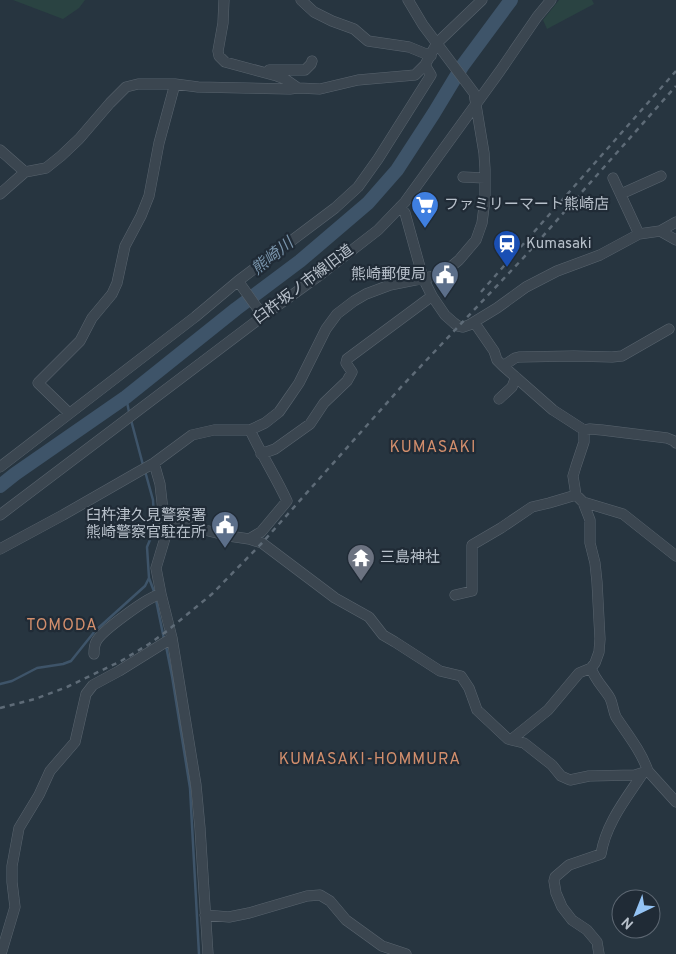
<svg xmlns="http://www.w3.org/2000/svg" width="676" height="954" font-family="Overpass,'Noto Sans JP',sans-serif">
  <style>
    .green { fill: #2a4342 }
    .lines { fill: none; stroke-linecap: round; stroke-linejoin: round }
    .stream { stroke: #3e5469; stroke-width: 2.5 }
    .river { stroke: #3e5469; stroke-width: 14 }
    .minor-casing { stroke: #59646e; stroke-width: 11 }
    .minor { stroke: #3b4650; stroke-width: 10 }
    .rail { stroke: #5e6b77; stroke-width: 2.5; stroke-dasharray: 5 5; stroke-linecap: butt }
    .labels { text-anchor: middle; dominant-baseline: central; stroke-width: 4.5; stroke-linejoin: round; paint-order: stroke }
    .poi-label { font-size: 15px; fill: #b8c1cb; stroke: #202b36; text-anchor: start }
    .street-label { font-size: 15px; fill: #b8c1cb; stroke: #202b36 }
    .water-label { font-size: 16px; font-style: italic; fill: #7a95ac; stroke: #202b36 }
    .neighbourhood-label { font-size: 16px; letter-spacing: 1px; fill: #d28e6c; stroke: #202b36 }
  </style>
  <rect width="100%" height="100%" fill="#273540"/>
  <path class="green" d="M13 0H85L79 8 63 19Z
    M559 0H592L594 4 547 29 543 20Z"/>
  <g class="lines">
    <path class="stream" d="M126 397 129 412
      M131 420 143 465
      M145 471 153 500 154 516 152 535 147 547 149 578 155 594
      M156 600 164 639
      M166 646 172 676 190 788 199 954
      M0 684 12 681 37 668 63 664 71 661 95 631 145 586 149 578"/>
    <path class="river" d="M0 486 15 474 126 397 236 309 300 261 368 203 397 170 434 113 463 65 511 0"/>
    <defs>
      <path id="minor" d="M224 0 223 23 218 51 219 56 225 62 277 76 285 79 298 88
        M301 0 314 12 332 21 354 29 368 41 409 47 431 56
        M269 70H305L311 64 312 61
        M0 150 25 172
        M463 177 485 178
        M613 178 639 234
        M0 194 25 172 46 168 61 156 79 139 110 103 126 87 138 84H175L198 87 290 89 298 88 320 89 358 80 415 75 425 65 437 43 482 0
        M621 194 661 176
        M400 207 405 213 423 278 432 296 445 315 454 323 458 326 463 327 469 325 474 322 497 308 526 287 557 271 600 255 639 234 660 231 676 222
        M660 231 676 240
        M238 281 263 316
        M474 322 494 351 497 360 503 366 553 410 584 430 590 429 602 430 667 438 674 441 676 443
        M503 366 515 358 519 357 574 356 612 357 622 356 669 329
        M499 399 512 387 516 377
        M69 413 38 383 80 341 92 318 112 294 117 283 125 246 141 216 149 196 159 143 175 84
        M584 430V442L576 466 573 476 576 495 583 502 623 514 676 556
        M261 454 275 449 310 424 324 403 347 381 352 372 346 363 347 359 432 296
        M154 463 160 484 164 520 165 538 156 568 161 594 172 638 196 785 200 828 208 954
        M0 467 195 317 238 281 335 208 358 187 378 159 431 75 425 65
        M0 515 263 316 320 275 378 230 405 202 500 71 537 17 551 0
        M164 520 229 536 249 539 262 543 335 598 369 617 383 635 395 642 440 671 461 676 469 688 477 710 508 739 524 743 552 765 561 776 570 780 589 776 635 775 648 771C641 751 628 735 616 717 613 711 613 704 610 698 604 688 595 680 591 668L595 663 599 652 600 639 597 582 595 563 590 543V520L583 502
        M249 539 261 532 287 501C276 477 261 454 250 430
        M0 549 63 515 138 472 154 463 192 435 214 430H250L265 423 279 412 288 399 299 383 326 329 337 314 354 301 366 294 390 285 430 277 440 274 447 270 459 260 476 240 482 223 485 199V169L484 153 474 93 423 25 408 0
        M455 595 472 591V545L501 528 532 507 549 503 576 495
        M94 654C94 651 94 646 96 642 100 632 149 596 161 594
        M512 739 548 710 579 673 591 668
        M648 771 676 802
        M205 915 229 917 249 913 307 896 320 895 330 901 346 920 382 946 406 954
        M1 954 15 907 12 882V866L19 828 39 795 50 771 75 742 86 694 93 685 119 671 172 638
        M599 954 597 942 587 930 572 920 562 907 556 893 554 881 555 877 569 865 601 854C606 823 626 799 643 773"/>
    </defs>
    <use href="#minor" class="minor-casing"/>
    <use href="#minor" class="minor"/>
    <path class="rail" d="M481 292 676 71
      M0 708 35 699 67 687 121 661 149 644 167 631 212 594 262 543 402 386 527 254 676 86"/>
  </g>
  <defs>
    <symbol id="supermarket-pin" viewBox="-11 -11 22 30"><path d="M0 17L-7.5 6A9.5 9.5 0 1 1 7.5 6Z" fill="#3f7fe0" stroke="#202b36"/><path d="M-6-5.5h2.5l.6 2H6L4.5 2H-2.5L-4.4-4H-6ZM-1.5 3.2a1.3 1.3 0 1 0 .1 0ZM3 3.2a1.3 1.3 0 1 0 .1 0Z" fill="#fff"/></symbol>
    <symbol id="station-pin" viewBox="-11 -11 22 30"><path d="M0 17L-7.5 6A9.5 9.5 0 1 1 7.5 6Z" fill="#1a4fb4" stroke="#202b36"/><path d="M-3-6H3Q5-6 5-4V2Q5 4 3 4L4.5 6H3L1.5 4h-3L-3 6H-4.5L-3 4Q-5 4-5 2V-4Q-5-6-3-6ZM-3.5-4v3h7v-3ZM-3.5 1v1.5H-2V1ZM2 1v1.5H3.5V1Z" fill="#fff"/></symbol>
    <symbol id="civic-pin" viewBox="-11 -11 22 30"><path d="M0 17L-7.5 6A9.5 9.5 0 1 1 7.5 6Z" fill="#5c6f8a" stroke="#202b36"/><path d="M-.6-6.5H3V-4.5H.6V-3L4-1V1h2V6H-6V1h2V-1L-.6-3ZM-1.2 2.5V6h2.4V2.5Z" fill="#fff"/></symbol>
    <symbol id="temple-pin" viewBox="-11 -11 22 30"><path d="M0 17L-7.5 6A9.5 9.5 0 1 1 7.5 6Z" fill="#6b7280" stroke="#202b36"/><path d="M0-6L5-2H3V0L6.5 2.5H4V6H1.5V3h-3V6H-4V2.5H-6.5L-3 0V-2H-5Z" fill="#fff"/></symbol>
  </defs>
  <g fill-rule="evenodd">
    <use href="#supermarket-pin" x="409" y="189" width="32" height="43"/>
    <use href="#station-pin" x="491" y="228" width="32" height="43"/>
    <use href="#civic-pin" x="429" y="259" width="32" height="43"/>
    <use href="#civic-pin" x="209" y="509" width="32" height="43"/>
    <use href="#temple-pin" x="345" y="542" width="32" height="43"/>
  </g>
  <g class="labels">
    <g class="poi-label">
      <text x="444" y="205">ファミリーマート熊崎店</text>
      <text x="526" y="244">Kumasaki</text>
      <text x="426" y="275" text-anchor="end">熊崎郵便局</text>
      <text x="206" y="516" text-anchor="end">臼杵津久見警察署<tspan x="206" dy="17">熊崎警察官駐在所</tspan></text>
      <text x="380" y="558">三島神社</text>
    </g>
    <g class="street-label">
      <text transform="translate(304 285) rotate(-37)">臼杵坂ノ市線旧道</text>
    </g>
    <g class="water-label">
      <text transform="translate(273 257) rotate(-39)">熊崎川</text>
    </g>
    <g class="neighbourhood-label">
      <text x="433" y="448">KUMASAKI</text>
      <text x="62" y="626">TOMODA</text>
      <text x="370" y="760">KUMASAKI-HOMMURA</text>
    </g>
  </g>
  <g transform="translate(636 914) rotate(223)"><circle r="24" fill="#202b36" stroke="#5d6772"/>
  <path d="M0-4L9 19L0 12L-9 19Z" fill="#94c3f4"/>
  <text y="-8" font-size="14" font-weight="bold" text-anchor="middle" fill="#b8c1cb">N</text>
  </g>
</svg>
